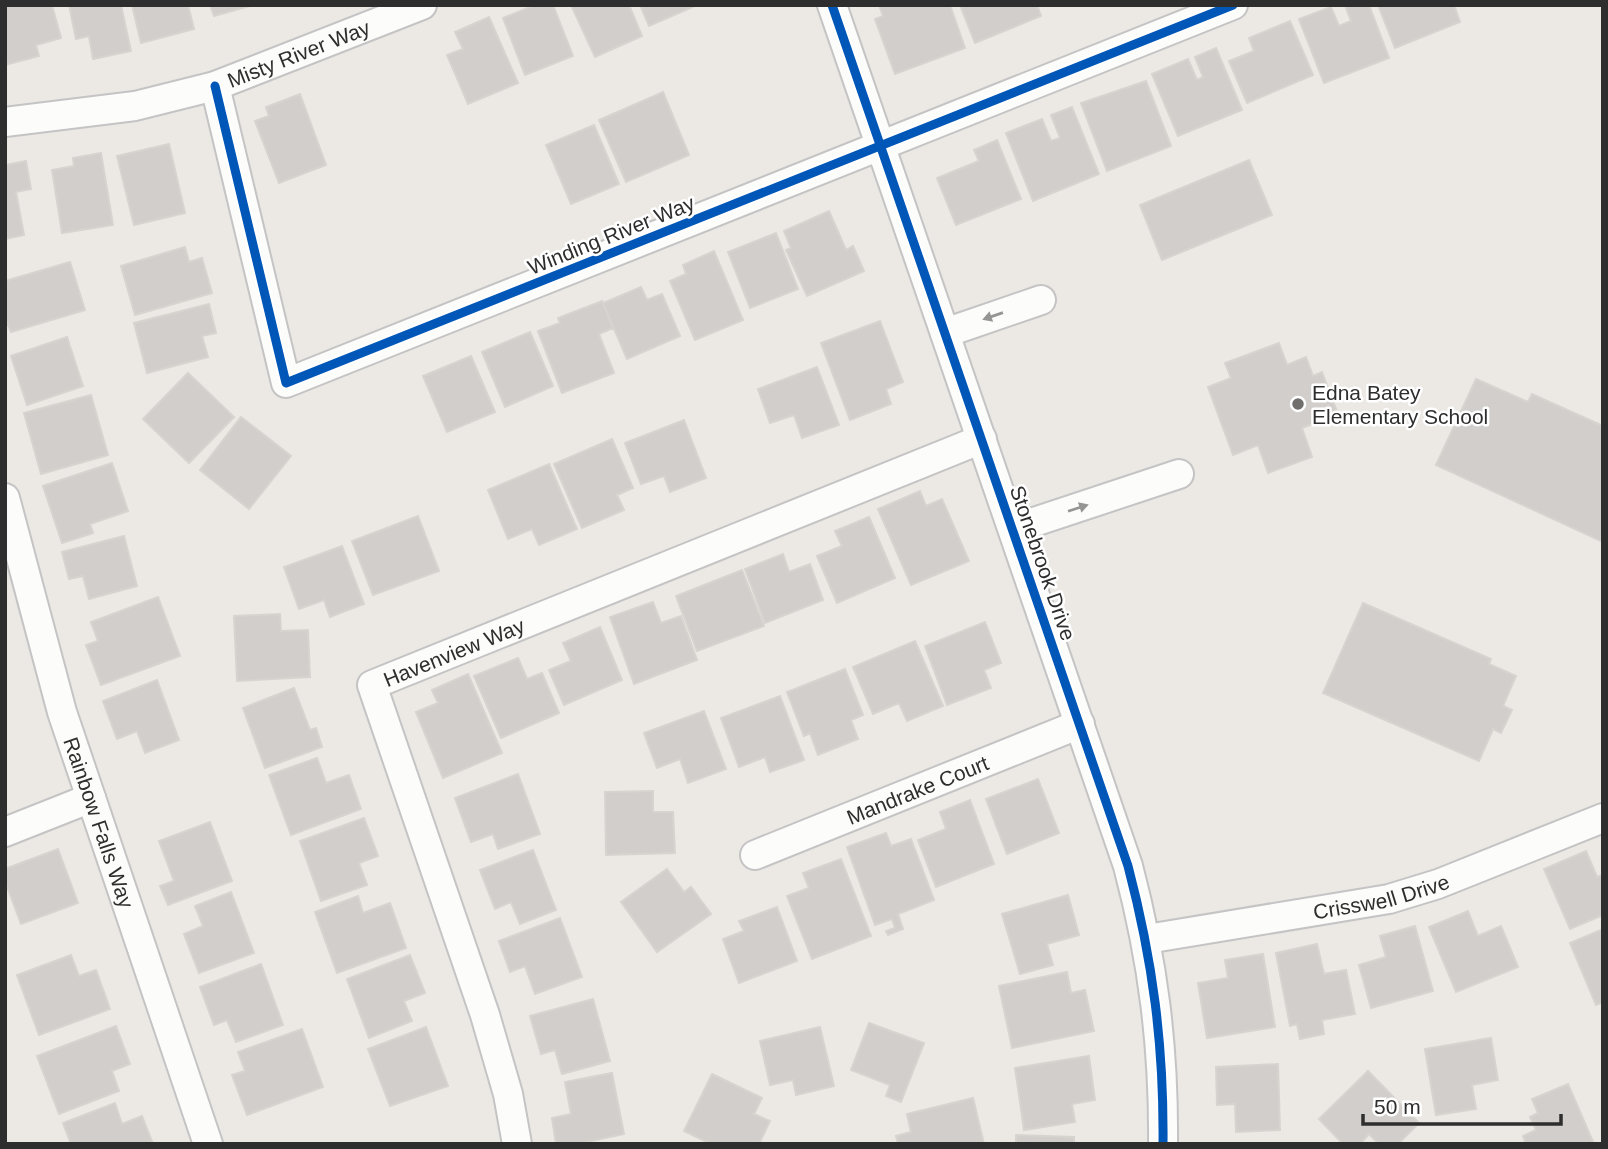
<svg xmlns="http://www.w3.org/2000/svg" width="1608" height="1149" font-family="Arial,sans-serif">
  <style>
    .building { fill: #d1cecb; stroke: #d7d4d0; stroke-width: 2 }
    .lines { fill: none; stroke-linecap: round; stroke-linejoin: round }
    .minor-casing { stroke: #c5c4c5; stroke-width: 32 }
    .minor { stroke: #fcfcfb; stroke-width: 28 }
    .cycleway-casing { stroke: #fff; stroke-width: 13 }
    .cycleway { stroke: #0057b8; stroke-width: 9 }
    .oneway { fill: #959594 }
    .poi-dot { fill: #706f6e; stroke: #fff; stroke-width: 2.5 }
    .labels { text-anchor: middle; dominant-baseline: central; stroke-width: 5; stroke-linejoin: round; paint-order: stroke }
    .street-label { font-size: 21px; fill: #2e2e2e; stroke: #fff }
    .poi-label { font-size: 21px; fill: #2e2e2e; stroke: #fff; text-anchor: start }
  </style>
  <rect width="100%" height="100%" fill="#ece8e4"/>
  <path class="building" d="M5 5H52L61 38 36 45 39 56 5 65Z
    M69 5H121L131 51 93 59 89 36 76 39Z
    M132 5H188L194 29 141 43Z
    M210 5H253L214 16Z
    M535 5H553L573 56 525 75 503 18Z
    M571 5H629L642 36 595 57Z
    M640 5H697L649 26Z
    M879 5H950L965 48 895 74 875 19 883 16Z
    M960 5H1037L1041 16 975 43Z
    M1345 5H1369L1389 58 1324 83 1299 19 1331 7 1339 26 1351 21Z
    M1378 5H1454L1460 22 1395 48Z
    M489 17 518 83 468 104 447 55 463 49 455 32Z
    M1290 21 1313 75 1247 103 1229 61 1254 51 1249 38Z
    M1216 48 1242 110 1178 136 1152 74 1188 59 1197 80 1203 77 1195 57Z
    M1146 81 1171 146 1107 171 1081 103Z
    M663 92 689 155 626 182 599 120Z
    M300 94 326 165 279 183 255 121 269 116 266 107Z
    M1072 107 1099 174 1033 201 1006 133 1042 119 1051 141 1060 138 1051 115Z
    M594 125 619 184 571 204 546 145Z
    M997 140 1021 199 956 225 937 178 979 161 974 150Z
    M169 144 185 213 134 225 117 156Z
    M101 153 113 225 62 233 52 170 74 166 73 158Z
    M1249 160 1272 215 1162 260 1140 205Z
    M26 161 31 189 16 192 24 235 5 239V165Z
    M829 211 846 250 853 246 864 271 807 296 786 250 791 248 784 231Z
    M776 233 798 289 750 308 728 252Z
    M185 247 189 262 202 258 212 293 135 315 121 266Z
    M714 251 743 320 695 340 670 281 686 274 683 265Z
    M70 262 85 310 11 332 5 318V281Z
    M641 287 647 300 662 294 680 336 627 359 603 303Z
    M602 301 613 328 599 334 614 373 562 393 538 331 560 323 558 318Z
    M209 304 216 333 202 336 208 357 147 373 134 323Z
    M880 321 903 382 886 389 891 404 850 420 821 343Z
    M530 332 553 386 505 407 482 352Z
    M67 337 83 386 27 405 11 356Z
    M1279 343 1287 365 1306 357 1313 376 1322 372 1338 414 1302 428 1312 457 1268 473 1258 445 1233 455 1208 387 1231 378 1225 363Z
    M471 356 495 412 447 432 423 376Z
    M817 367 839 425 802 438 794 415 770 423 758 389Z
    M188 373 234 417 189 463 143 419Z
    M1476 379 1528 402 1532 394 1603 426V542L1436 465Z
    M91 395 108 455 41 474 24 413Z
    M241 417 291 456 249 509 200 470Z
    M684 420 706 478 670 492 664 476 641 484 625 443Z
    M612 439 633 488 617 495 624 510 582 528 554 464Z
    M112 463 128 511 90 524 93 533 62 543 43 486Z
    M549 464 577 529 539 545 532 529 508 539 488 490Z
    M920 491 926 506 942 499 969 561 911 585 878 509Z
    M418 516 439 571 373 595 352 541Z
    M869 517 895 578 837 603 817 556 842 546 835 531Z
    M124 536 137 586 89 599 83 576 69 579 62 552Z
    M342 546 364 604 330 617 324 600 299 609 284 567Z
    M783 554 789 572 810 564 823 600 765 623 745 569Z
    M742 570 764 626 697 651 676 596Z
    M158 597 180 656 101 685 86 645 98 641 91 622Z
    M653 602 661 623 681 616 697 660 634 684 610 617Z
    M1363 603 1491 659 1489 664 1516 676 1503 706 1512 710 1501 733 1493 729 1479 761 1323 693Z
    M280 614 281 631 308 630 310 677 237 681 234 616Z
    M985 622 1001 663 984 670 991 688 947 705 925 646Z
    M600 627 622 680 564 705 549 670 571 661 563 643Z
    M915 641 943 706 907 721 899 703 873 714 853 667Z
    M518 658 527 679 542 673 559 713 501 738 474 676Z
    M845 669 863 715 851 720 858 739 818 755 810 733 804 736 787 692Z
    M468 674 502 753 443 778 416 712 438 703 432 690Z
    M157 680 179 740 145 753 137 731 117 739 103 701Z
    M294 688 310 730 316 728 322 747 265 768 243 708Z
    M780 696 804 760 770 772 765 757 739 767 721 718Z
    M704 711 726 769 688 783 680 759 657 768 644 733Z
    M317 758 326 783 349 775 361 809 291 835 269 775Z
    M518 774 540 834 498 849 493 834 471 842 455 798Z
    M1038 779 1059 833 1007 854 986 799Z
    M653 791V812H673L675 853 606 855 605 792Z
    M970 800 994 864 936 887 918 840 946 829 940 812Z
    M364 818 378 856 359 863 367 885 321 901 300 841Z
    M210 822 232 881 168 905 160 886 174 881 159 841Z
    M886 833 891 846 911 839 934 900 898 914 903 929 888 935 886 931 895 928 892 919 875 925 847 847Z
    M58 849 78 903 21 924 5 881V869Z
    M533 850 556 910 520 924 511 902 495 909 480 870Z
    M1586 851 1597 877 1603 875V915L1570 929 1544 869Z
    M841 859 871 936 812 959 787 896 809 888 803 873Z
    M667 869 684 892 691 887 711 914 657 952 621 902Z
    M231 892 254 953 199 973 184 934 203 926 195 906Z
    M1068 895 1079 935 1047 944 1053 965 1020 974 1002 914Z
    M358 896 363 913 390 903 406 948 337 973 315 912Z
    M777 907 797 961 739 983 723 939 744 931 739 921Z
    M1468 911 1478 936 1501 926 1518 967 1456 992 1429 927Z
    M560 918 582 977 535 994 525 966 510 972 499 941Z
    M1415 926 1433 991 1371 1008 1359 965 1386 957 1380 936Z
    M1603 929V1002L1596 1005 1570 943Z
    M1317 944 1324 974 1346 970 1355 1014 1322 1020 1324 1034 1300 1039 1297 1024 1290 1026 1276 953Z
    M1263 954 1275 1027 1207 1038 1198 983 1228 978 1225 960Z
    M71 955 79 976 96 970 110 1009 39 1035 17 975Z
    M410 955 425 993 404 1001 412 1021 369 1038 347 979Z
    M261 964 283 1025 236 1042 227 1020 214 1025 200 987Z
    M1067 972 1071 993 1085 990 1094 1031 1012 1048 999 986Z
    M593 999 610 1061 562 1074 555 1050 541 1054 530 1016Z
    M869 1023 924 1043 901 1102 886 1096 890 1085 851 1070Z
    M116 1026 130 1064 112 1071 119 1091 59 1114 37 1056Z
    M426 1027 448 1086 390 1106 368 1049Z
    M820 1027 834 1086 796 1095 793 1080 770 1085 760 1041Z
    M302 1029 323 1087 247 1115 232 1075 245 1071 238 1052Z
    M1491 1038 1498 1080 1472 1085 1476 1109 1436 1115 1425 1049Z
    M1089 1056 1095 1100 1072 1104 1075 1122 1024 1130 1015 1068Z
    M1278 1064 1280 1130 1236 1132 1235 1104 1217 1105 1216 1067Z
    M1368 1071 1419 1123 1398 1144H1379L1369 1134 1360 1144H1343L1319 1119Z
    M612 1073 624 1134 577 1144H556L552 1118 571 1114 565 1082Z
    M712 1074 762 1098 754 1114 770 1121 759 1144H711L684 1131Z
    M1568 1084 1594 1144H1526L1523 1136 1536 1130 1530 1117 1538 1113 1532 1099Z
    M973 1098 984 1144H898L896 1136 911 1132 907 1114Z
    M115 1103 122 1124 142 1116 153 1144H71L63 1123Z
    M1016 1135 1074 1137V1144H1016Z"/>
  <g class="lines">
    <defs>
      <g id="minor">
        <path d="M832 5 1128 866C1153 961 1164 1046 1163 1144"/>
        <path d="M215 86 286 383 1233 5"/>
        <path id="s1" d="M5 122 135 106 215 86 422 5"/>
        <path d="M945 333 1041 300"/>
        <path id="s2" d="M5 498 62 712 208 1144"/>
        <path d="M1013 529 1179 474"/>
        <path d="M5 832 91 798"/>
        <path id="s3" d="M755 855 1080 724"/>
        <path id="s4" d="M1147 939 1389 899 1438 884 1603 818"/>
        <path id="s5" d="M517 1144 508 1094 485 1015 372 685 982 439"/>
      </g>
    </defs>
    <use href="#minor" class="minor-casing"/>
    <use href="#minor" class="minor"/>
    <defs>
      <path id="cycleway" d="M832 5 1128 866C1153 961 1164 1046 1163 1144
        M215 86 286 383 1233 5"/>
    </defs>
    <use href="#cycleway" class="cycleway-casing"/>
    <use href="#cycleway" class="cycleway"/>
  </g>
  <defs><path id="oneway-solid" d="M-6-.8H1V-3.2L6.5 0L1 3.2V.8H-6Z" transform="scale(1.75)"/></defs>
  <g class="oneway">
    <use href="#oneway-solid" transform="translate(993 316) rotate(161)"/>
    <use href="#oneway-solid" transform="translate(1078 508) rotate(-18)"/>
  </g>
  <circle class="poi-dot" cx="1298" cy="404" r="7"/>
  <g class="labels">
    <g class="street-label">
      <text stroke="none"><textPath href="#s1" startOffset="303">Misty River Way</textPath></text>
      <text transform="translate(611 235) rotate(-22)">Winding River Way</text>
      <text transform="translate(1043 563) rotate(71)">Stonebrook Drive</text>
      <text stroke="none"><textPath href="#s5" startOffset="570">Havenview Way</textPath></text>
      <text stroke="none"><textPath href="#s3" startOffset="175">Mandrake Court</textPath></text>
      <text stroke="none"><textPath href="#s2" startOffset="338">Rainbow Falls Way</textPath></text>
      <text stroke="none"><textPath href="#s4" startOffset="238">Crisswell Drive</textPath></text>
    </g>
    <g class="poi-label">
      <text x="1312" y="392">Edna Batey<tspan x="1312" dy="24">Elementary School</tspan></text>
    </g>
  </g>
  <rect width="1608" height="1149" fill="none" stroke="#2e2e2e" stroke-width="14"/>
  <path d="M1363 1114v10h198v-10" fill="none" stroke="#2e2e2e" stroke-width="3.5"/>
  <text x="1374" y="1114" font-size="21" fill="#2e2e2e" stroke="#ffffff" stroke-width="5" paint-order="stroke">50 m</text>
</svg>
